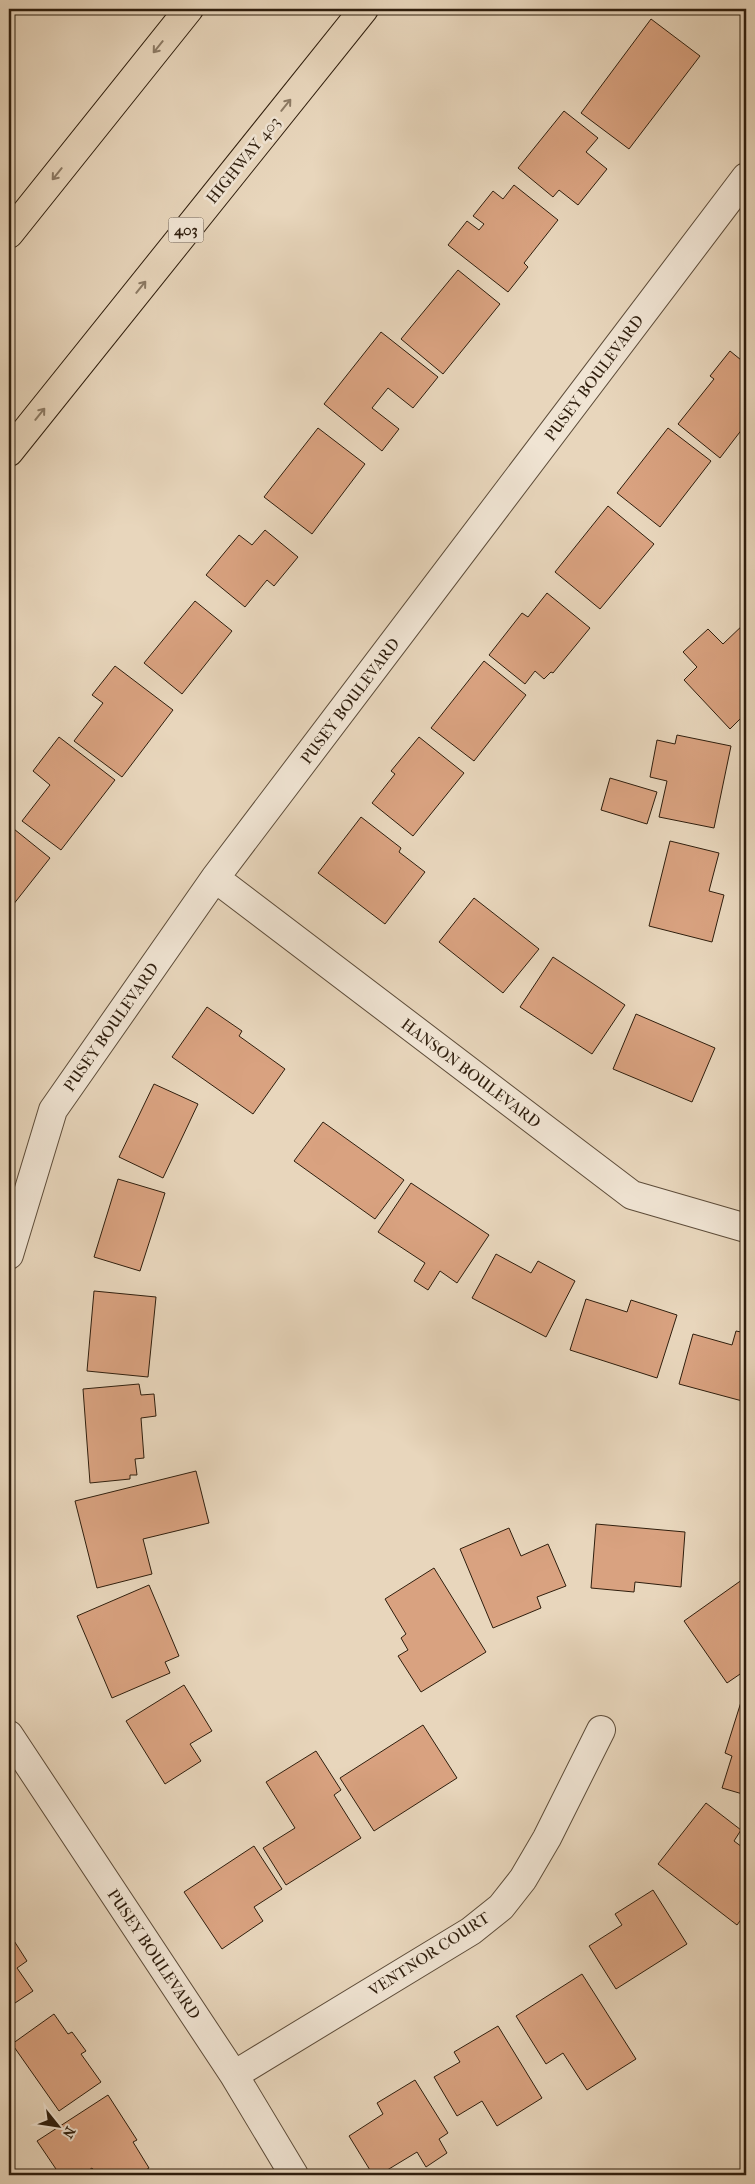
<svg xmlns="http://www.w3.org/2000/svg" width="755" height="2184" font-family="'IM FELL French Canon',serif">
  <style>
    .building { fill: #d9a280; stroke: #2f1e0d }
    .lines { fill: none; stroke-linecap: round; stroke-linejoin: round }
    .minor-casing { stroke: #5d4c39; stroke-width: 30 }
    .highway-casing { stroke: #2f1e0d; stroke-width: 30 }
    .minor { stroke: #f0e4d3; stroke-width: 28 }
    .highway { stroke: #e8d6bc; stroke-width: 28 }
    .oneway { stroke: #8c7a64 }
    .labels { text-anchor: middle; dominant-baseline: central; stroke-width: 5; stroke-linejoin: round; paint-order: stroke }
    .shield { fill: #f0e4d3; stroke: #695948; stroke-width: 1 }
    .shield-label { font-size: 15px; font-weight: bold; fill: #2f1e0d }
    .street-label { font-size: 16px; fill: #2f1e0d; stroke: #f0e4d3 }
  </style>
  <rect width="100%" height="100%" fill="#e8d6bc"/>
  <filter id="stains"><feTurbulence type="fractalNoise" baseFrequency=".004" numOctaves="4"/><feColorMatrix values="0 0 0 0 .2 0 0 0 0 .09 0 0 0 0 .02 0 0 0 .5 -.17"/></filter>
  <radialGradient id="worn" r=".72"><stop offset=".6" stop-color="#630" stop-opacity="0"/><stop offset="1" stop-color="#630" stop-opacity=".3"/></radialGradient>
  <path class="building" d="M651 19 700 56 629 149 581 113Z
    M564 111 598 138 586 152 607 169 578 205 559 190 553 197 518 168Z
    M514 185 558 220 524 263 528 267 508 292 448 245 467 221 479 230 484 224 473 216 493 191 503 199Z
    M458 270 500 304 443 374 401 339Z
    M381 332 438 377 413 408 388 388 372 408 399 429 382 451 324 404Z
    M730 351 746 364V424L720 458 678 424 714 379 710 376Z
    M318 428 365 464 312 534 264 497Z
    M668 428 711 461 660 527 617 493Z
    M608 506 654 544 600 609 555 572Z
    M265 530 298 557 274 586 267 580 245 607 206 575 239 535 252 545Z
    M547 593 590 628 553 673 551 672 544 679 535 671 525 684 489 655 522 613 528 617Z
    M195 601 232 631 182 694 144 663Z
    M746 622V713L730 729 684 680 697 667 683 652 708 629 723 644Z
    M484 661 526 695 474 761 431 728Z
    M115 666 173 710 122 777 74 741 103 703 92 695Z
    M677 735 731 746 714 828 659 817 667 781 650 777 657 740 675 744Z
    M59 737 115 780 61 850 22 821 50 785 33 771Z
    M419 737 464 773 413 836 372 803 395 774 391 771Z
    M610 778 657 792 647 824 601 810Z
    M361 817 401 848 399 852 425 872 385 924 318 873Z
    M9 825 50 858 9 910Z
    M670 841 719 853 709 891 724 895 712 942 649 926Z
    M474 898 539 949 503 993 439 942Z
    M553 957 625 1005 592 1054 520 1007Z
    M207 1007 242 1031 239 1036 285 1069 253 1114 172 1057Z
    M636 1014 715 1048 692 1102 613 1069Z
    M154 1084 198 1104 163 1178 119 1157Z
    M323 1122 404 1180 375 1219 294 1161Z
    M118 1179 165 1193 140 1271 94 1257Z
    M411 1183 489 1235 457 1283 440 1271 428 1290 414 1281 425 1263 378 1232Z
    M496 1254 531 1273 538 1261 575 1281 546 1337 472 1298Z
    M94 1291 156 1297 148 1377 87 1371Z
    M586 1299 627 1312 631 1300 677 1315 657 1378 570 1350Z
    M736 1331 746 1333V1402L679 1384 693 1334 732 1345Z
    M139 1384 141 1395 154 1394 156 1416 141 1418 144 1458 135 1459 137 1475H130V1479L90 1483 83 1389Z
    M196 1471 209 1523 143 1539 152 1574 97 1588 75 1501Z
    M596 1524 685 1532 681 1587 635 1582 634 1592 591 1588Z
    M509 1528 521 1556 548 1544 566 1586 537 1597 541 1608 493 1628 460 1549Z
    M434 1568 486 1652 421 1692 398 1656 408 1650 401 1638 406 1634 385 1599Z
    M746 1577V1670L727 1683 684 1621Z
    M149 1585 179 1656 165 1662 170 1673 112 1698 77 1616Z
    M184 1685 212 1731 190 1744 201 1761 165 1784 126 1721Z
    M741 1702 746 1704V1795L722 1788 732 1756 725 1753Z
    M423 1725 457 1778 374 1831 340 1778Z
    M316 1751 341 1790 334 1795 361 1838 286 1885 263 1848 295 1828 266 1782Z
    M706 1803 741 1830 734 1841 746 1850 743 1858 746 1860V1913L737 1925 658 1864Z
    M254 1846 282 1889 254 1907 263 1921 222 1949 184 1892Z
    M653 1890 687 1944 616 1989 589 1946 622 1925 615 1914Z
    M9 1933 27 1961 17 1968 33 1991 9 2007Z
    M582 1974 636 2059 587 2090 563 2053 546 2064 516 2016Z
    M54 2014 68 2034 72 2032 86 2051 81 2054 101 2082 59 2111 12 2044Z
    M498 2026 542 2098 497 2126 482 2101 457 2116 434 2077 460 2062 454 2052Z
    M415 2080 448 2133 439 2139 447 2153 426 2167 417 2152 379 2175H373L349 2136 383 2114 377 2103Z
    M108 2095 137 2140 133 2142 149 2168 138 2175H97L92 2168 81 2175H60L37 2141Z"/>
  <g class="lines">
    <defs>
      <path id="minor" d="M215 878 632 1195 746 1228
        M9 1255 53 1110 215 878 746 177
        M9 1735 234 2075 294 2175
        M234 2075 471 1931 501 1907 523 1879 547 1838 601 1730"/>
      <path id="highway" d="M9 234 189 9
        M9 452 364 9"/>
    </defs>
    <use href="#minor" class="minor-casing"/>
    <use href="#highway" class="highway-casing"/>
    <use href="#minor" class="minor"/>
    <use href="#highway" class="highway"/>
  </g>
  <defs><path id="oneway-shaft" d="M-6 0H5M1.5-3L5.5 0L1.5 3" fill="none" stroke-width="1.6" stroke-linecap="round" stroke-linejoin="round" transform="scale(1.25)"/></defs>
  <g class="oneway">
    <use href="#oneway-shaft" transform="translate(158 47) rotate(129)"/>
    <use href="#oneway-shaft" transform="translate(286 105) rotate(-51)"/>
    <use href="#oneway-shaft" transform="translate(57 174) rotate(129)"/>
    <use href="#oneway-shaft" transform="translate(141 287) rotate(-51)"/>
    <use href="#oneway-shaft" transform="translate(40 414) rotate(-51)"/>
  </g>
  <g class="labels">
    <rect class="shield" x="168.5" y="217.5" width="35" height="25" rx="4"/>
    <g class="shield-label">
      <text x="186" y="230">403</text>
    </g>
    <g class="street-label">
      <text transform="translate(243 160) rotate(-51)">HIGHWAY 403</text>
      <text transform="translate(594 378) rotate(-53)">PUSEY BOULEVARD</text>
      <text transform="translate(350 701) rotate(-53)">PUSEY BOULEVARD</text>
      <text transform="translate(111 1027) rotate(-55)">PUSEY BOULEVARD</text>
      <text transform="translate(471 1073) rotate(37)">HANSON BOULEVARD</text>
      <text transform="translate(154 1954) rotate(56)">PUSEY BOULEVARD</text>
      <text transform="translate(429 1954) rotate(-33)">VENTNOR COURT</text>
    </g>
  </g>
  <rect width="755" height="2184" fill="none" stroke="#e8d6bc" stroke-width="30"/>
  <rect x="10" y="10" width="735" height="2164" fill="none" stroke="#2f1e0d" stroke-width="2.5"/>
  <rect x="15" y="15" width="725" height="2154" fill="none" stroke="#2f1e0d"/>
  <g transform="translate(58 2126) rotate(120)" stroke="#f0e4d3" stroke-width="4" paint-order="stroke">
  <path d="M0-4L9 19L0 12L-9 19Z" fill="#2f1e0d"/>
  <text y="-8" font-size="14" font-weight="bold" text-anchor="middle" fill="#2f1e0d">N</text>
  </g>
  <rect width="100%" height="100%" filter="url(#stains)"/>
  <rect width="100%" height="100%" fill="url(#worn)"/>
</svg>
